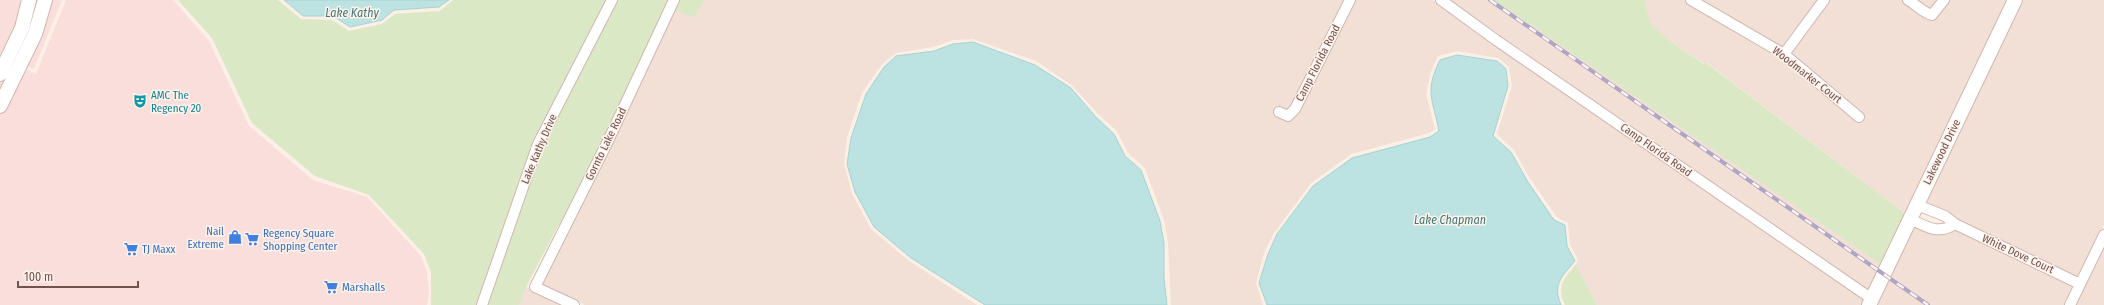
<svg xmlns="http://www.w3.org/2000/svg" width="2104" height="305" font-family="'Fira Sans Condensed',sans-serif">
  <style>
    .residential { fill: #f2dfd5 }
    .commercial { fill: #fadedb }
    .green { fill: #dae8c6 }
    .water { fill: #bce3e1; stroke: #a3d4d2 }
    .lines { fill: none; stroke-linecap: round; stroke-linejoin: round }
    .street-casing { stroke: #ceb7b0; stroke-width: 12 }
    .secondary-casing { stroke: #d0b6ae; stroke-width: 16 }
    .street { stroke: #fff; stroke-width: 10 }
    .secondary { stroke: #fff; stroke-width: 14 }
    .rail-casing { stroke: #afa5c4; stroke-width: 4 }
    .rail { stroke: #fef3ec; stroke-width: 2.5; stroke-dasharray: 8; stroke-linecap: butt }
    .labels { text-anchor: middle; dominant-baseline: central; stroke-width: 3; stroke-linejoin: round; paint-order: stroke }
    .street-label { font-size: 11px; fill: #72524d; stroke: #fef3ec }
    .culture-label { font-size: 11px; fill: #0d838f; stroke: #fef3ec; text-anchor: start }
    .shop-label { font-size: 11px; fill: #366cbe; stroke: #fef3ec; text-anchor: start }
    .water-label { font-size: 12px; font-style: italic; fill: #427775; stroke: #fef3ec }
  </style>
  <rect width="100%" height="100%" fill="#fbefe6"/>
  <path class="residential" d="M704 0H1346L1291 107 1288 111 1277 107 1273 115 1287 120 1355 0H1433L1493 44 1867 301 1865 305H1597L1576 264 1578 260 1570 244 1568 223 1557 217 1531 180 1514 150 1497 134 1512 86 1509 67 1498 58 1457 51 1438 56 1431 71 1426 94 1435 129 1429 133 1351 154 1311 183 1274 233 1264 253 1256 283 1263 305H1171L1168 242 1164 220 1145 168 1128 153 1117 131 1098 114 1073 86 1036 61 973 39 953 40 933 47 896 53 882 64 862 93 847 137 844 164 852 194 871 229 909 261 977 305H585L541 284 638 89 674 10 694 18Z
    M1449 0H1494L1879 263 1883 266 1871 292Z
    M1645 0H2010L1907 215 1706 62 1705 64 1667 39 1650 22Z
    M2019 0H2104V225L2079 278 1959 221 1946 212 1923 202Z
    M1912 225 1933 234 1946 235 1957 230 2075 286 2066 305H1874Z
    M2104 244V305H2075Z
    M526 287 563 305H519Z"/>
  <path class="commercial" d="M0 0H25L5 55 0 53Z
    M49 0H62L34 69 25 65Z
    M66 0H173L209 41 249 126 313 180 367 197 421 256 427 272 429 293 427 305H0V57L36 74Z"/>
  <path class="green" d="M178 0H278L301 19 332 20 349 31 382 24 395 14 440 11 453 0H608L534 142 477 305H431V272L424 254 369 195 315 176 252 123 212 38Z
    M617 0H670L604 140 565 217 558 226 526 287 519 305H486L542 146Z
    M679 0H704L694 18 674 10Z
    M1494 0H1645L1650 22 1667 39 1704 64 1705 62 1907 215 1883 266Z
    M1576 264 1597 305H1565C1556 285 1564 279 1576 264Z"/>
  <path class="water" d="M284 0H449L439 7 394 10 382 20 350 27 333 16H303Z
    M973 42 1035 65 1071 88 1095 116 1114 134 1125 156 1141 170 1160 221 1164 243V278L1167 305H985L911 258 874 227 855 192 847 164 851 138 866 94 884 67 896 56 934 51 953 44Z
    M1457 55 1497 61 1506 69 1508 86 1493 136 1511 152 1528 182 1554 220 1565 225 1567 246 1575 261C1562 276 1552 285 1561 305H1267L1259 283 1268 254 1277 234 1313 186 1352 158 1430 137 1439 131C1433 99 1424 92 1440 60Z"/>
  <g class="lines">
    <defs>
      <path id="street" d="M1441 0 1496 40 1872 299
        M1691 0 1784 54 1859 117
        M1908 0C1917 5 1922 12 1932 15L1944 0
        M1784 54 1824 0
        M1279 112 1288 116 1295 109 1350 0
        M1917 205 1945 216 1955 224 2080 284
        M1910 219C1927 227 1938 235 1955 224
        M482 305 538 144 612 0
        M574 305 535 287 608 141 674 0
        M2070 305 2104 235"/>
      <path id="secondary" d="M0 74 22 28 29 0
        M0 106 35 34 45 0
        M1869 305 2015 0"/>
    </defs>
    <use href="#street" class="street-casing"/>
    <use href="#secondary" class="secondary-casing"/>
    <use href="#street" class="street"/>
    <use href="#secondary" class="secondary"/>
    <defs>
      <path id="rail" d="M1490 0 1928 305"/>
    </defs>
    <use href="#rail" class="rail-casing"/>
    <use href="#rail" class="rail"/>
  </g>
  <defs>
    <symbol id="theatre-bare" viewBox="-9 -9 18 18"><path d="M-5-5.5Q0-4 5-5.5V0Q5 5 0 6Q-5 5-5 0ZM-3.3-2.5H-1v1.5H-3.3ZM1-2.5H3.3v1.5H1ZM-2.8 1Q0 5.5 2.8 1Z" fill="#0f9aa8" stroke="#fef3ec" stroke-width="2.5" paint-order="stroke"/></symbol>
    <symbol id="shop-bare" viewBox="-9 -9 18 18"><path d="M-5-2.5h2.3a2.7 3.5 0 0 1 5.4 0H5L5.5 6h-11ZM-1.5-2.5h3a1.5 2.3 0 0 0-3 0Z" fill="#3f7fe0" stroke="#fef3ec" stroke-width="2.5" paint-order="stroke"/></symbol>
    <symbol id="supermarket-bare" viewBox="-9 -9 18 18"><path d="M-6-5.5h2.5l.6 2H6L4.5 2H-2.5L-4.4-4H-6ZM-1.5 3.2a1.3 1.3 0 1 0 .1 0ZM3 3.2a1.3 1.3 0 1 0 .1 0Z" fill="#3f7fe0" stroke="#fef3ec" stroke-width="2.5" paint-order="stroke"/></symbol>
  </defs>
  <g fill-rule="evenodd">
    <use href="#theatre-bare" x="130" y="91" width="20" height="20"/>
    <use href="#shop-bare" x="225" y="227" width="20" height="20"/>
    <use href="#supermarket-bare" x="242" y="229" width="20" height="20"/>
    <use href="#supermarket-bare" x="121" y="239" width="20" height="20"/>
    <use href="#supermarket-bare" x="321" y="277" width="20" height="20"/>
  </g>
  <g class="labels">
    <g class="street-label">
      <text transform="translate(1318 63) rotate(-63)">Camp Florida Road</text>
      <text transform="translate(1807 75) rotate(38)">Woodmarker Court</text>
      <text transform="translate(606 144) rotate(-64)">Gornto Lake Road</text>
      <text transform="translate(539 149) rotate(-67)">Lake Kathy Drive</text>
      <text transform="translate(1656 150) rotate(35)">Camp Florida Road</text>
      <text transform="translate(1942 152) rotate(-64)">Lakewood Drive</text>
      <text transform="translate(2018 254) rotate(25)">White Dove Court</text>
    </g>
    <g class="culture-label">
      <text x="151" y="95">AMC The<tspan x="151" dy="13">Regency 20</tspan></text>
    </g>
    <g class="shop-label">
      <text x="224" y="231" text-anchor="end">Nail<tspan x="224" dy="13">Extreme</tspan></text>
      <text x="263" y="233">Regency Square<tspan x="263" dy="13">Shopping Center</tspan></text>
      <text x="142" y="249">TJ Maxx</text>
      <text x="342" y="287">Marshalls</text>
    </g>
    <g class="water-label">
      <text x="352" y="13">Lake Kathy</text>
      <text x="1450" y="220">Lake Chapman</text>
    </g>
  </g>
  <path d="M18 281v6h120v-6" fill="none" stroke="#72524d" stroke-width="2"/>
  <text x="24" y="281" font-size="12" fill="#72524d" stroke="#fef3ec" stroke-width="3" paint-order="stroke">100 m</text>
</svg>
